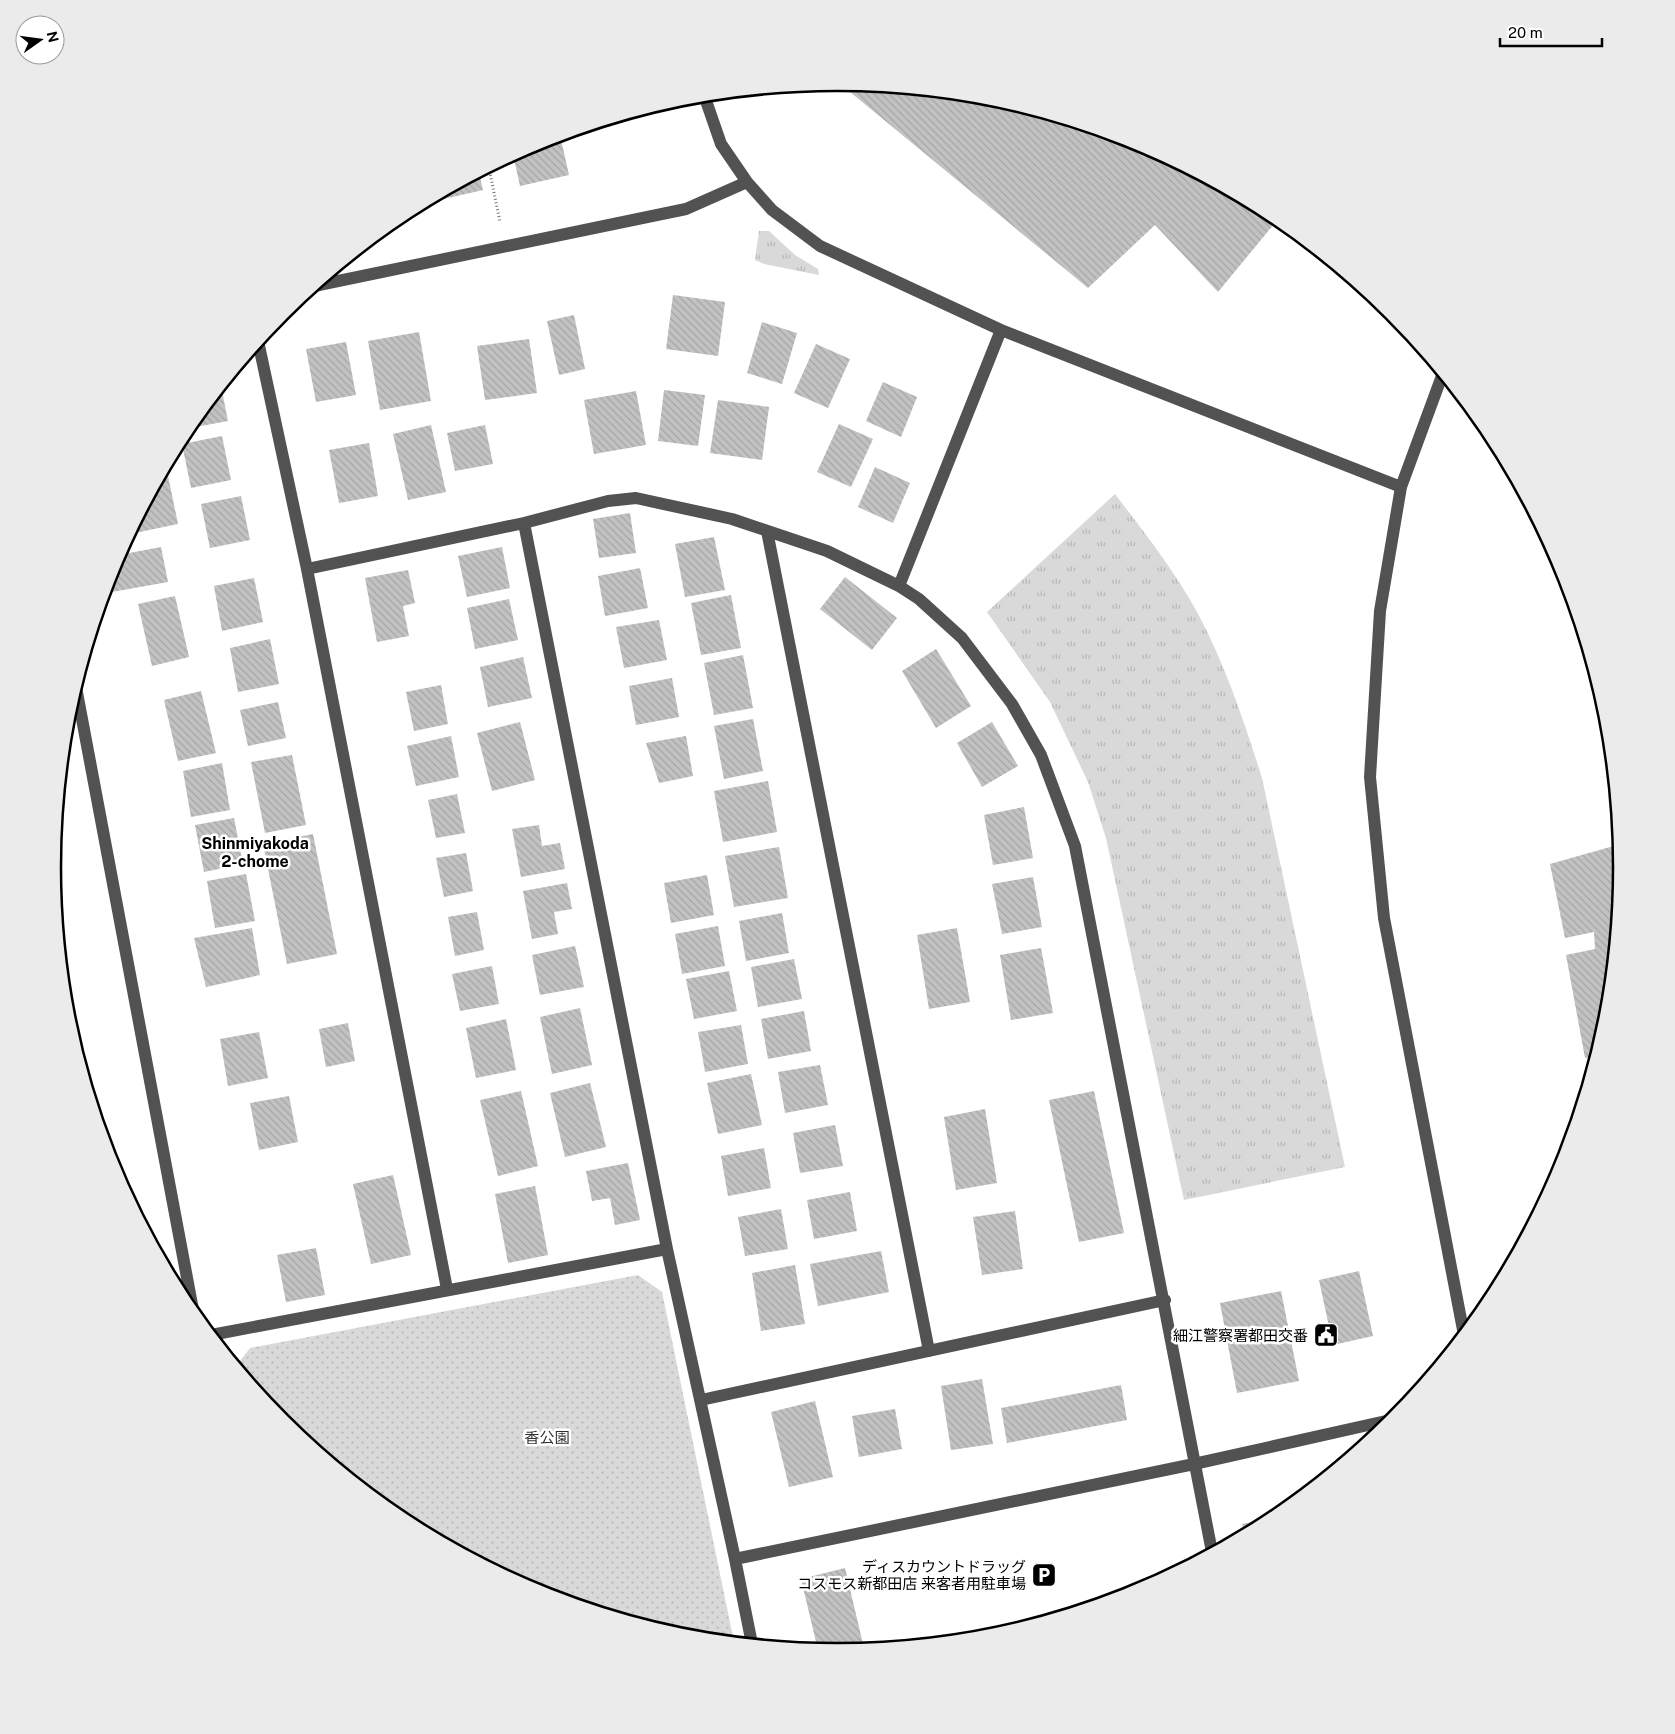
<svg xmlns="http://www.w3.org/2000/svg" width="1675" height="1734" font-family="'Public Sans','Noto Sans JP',sans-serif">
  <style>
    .grass { fill: url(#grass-tufts) }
    .park { fill: url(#park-dots) }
    .building { fill: url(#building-back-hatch) }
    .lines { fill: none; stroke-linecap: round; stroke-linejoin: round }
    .path { stroke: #747474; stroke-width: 3; stroke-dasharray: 1 2.5; stroke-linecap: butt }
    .minor { stroke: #525252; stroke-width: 12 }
    .labels { text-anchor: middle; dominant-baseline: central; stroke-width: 5; stroke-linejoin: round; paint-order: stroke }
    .poi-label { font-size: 15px; fill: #000; stroke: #fff; text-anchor: end }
    .park-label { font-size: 15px; fill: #303030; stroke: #fff }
    .neighbourhood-label { font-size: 16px; font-weight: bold; fill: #000; stroke: #fff }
    .rim { fill: none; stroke: #000; stroke-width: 2.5 }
  </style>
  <defs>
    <pattern id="grass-tufts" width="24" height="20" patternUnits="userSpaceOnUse" patternTransform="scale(1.25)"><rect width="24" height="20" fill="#d9d9d9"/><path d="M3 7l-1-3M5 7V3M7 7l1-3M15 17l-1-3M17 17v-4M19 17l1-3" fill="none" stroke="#b8b8b8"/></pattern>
    <pattern id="park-dots" width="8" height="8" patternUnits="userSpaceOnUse" patternTransform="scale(1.25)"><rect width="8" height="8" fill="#d9d9d9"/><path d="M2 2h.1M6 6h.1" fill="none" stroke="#b8b8b8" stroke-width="1.8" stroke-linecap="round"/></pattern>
    <pattern id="building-back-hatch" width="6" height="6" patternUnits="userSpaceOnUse" patternTransform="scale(1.25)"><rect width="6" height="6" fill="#c2c2c2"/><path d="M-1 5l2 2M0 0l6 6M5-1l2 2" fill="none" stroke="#a5a5a5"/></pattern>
  </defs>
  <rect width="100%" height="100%" fill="#fff"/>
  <path class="grass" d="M759 231H769L795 255 818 269 819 275 764 264 755 260Z
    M1115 494C1144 532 1174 570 1197 612 1225 664 1244 721 1262 778L1345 1167 1184 1200 1106 838 1088 782 1050 702 987 612Z"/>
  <path class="park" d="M638 1275 662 1292 734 1642 684 1637 537 1592 401 1520 282 1422 236 1366 250 1348Z"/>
  <path class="building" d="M838 82 991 97 1138 142 1279 218 1218 292 1155 225 1088 288Z
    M560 135 569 175 520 186 513 154 537 142Z
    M479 173 483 190 435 201 434 197Z
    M673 295 725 302 718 356 666 349Z
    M574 315 585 369 559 375 547 321Z
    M762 322 797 333 782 384 747 373Z
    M419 332 431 401 380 410 368 341Z
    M529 339 537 393 485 400 477 346Z
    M346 342 356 395 316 402 306 349Z
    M816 344 850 359 828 408 794 393Z
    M883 382 917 397 901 437 866 421Z
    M221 386 228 421 190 428V425Z
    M664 390 705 395 698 446 658 441Z
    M636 391 646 445 594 454 584 400Z
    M718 400 769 407 762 460 710 453Z
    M839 424 873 439 851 487 817 472Z
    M431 425 446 492 408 500 393 434Z
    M485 425 493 464 455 471 447 433Z
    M222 436 231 480 191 488 182 444Z
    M369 443 378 496 339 503 329 450Z
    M166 466 178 524 130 534Z
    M875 467 910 483 893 523 858 507Z
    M241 496 250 540 210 548 201 504Z
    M630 513 636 553 599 558 593 519Z
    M714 537 725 590 685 597 675 544Z
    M161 547 168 582 112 592 109 576 119 555Z
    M502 547 510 588 467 597 458 556Z
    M640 568 648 608 605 616 598 576Z
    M408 570 415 603 403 606 409 636 377 642 365 578Z
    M845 577 897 618 872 650 820 609Z
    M254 578 263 622 222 631 214 586Z
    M731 595 741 648 701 655 691 603Z
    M175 596 189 657 152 666 138 604Z
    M509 599 518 640 475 649 467 608Z
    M659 620 667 660 624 668 616 627Z
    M270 639 279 684 238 692 230 648Z
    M936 649 971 706 936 728 902 671Z
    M743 655 753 708 714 715 704 663Z
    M523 657 532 698 488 707 480 667Z
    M672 678 679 717 636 725 629 686Z
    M441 685 448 724 414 731 406 692Z
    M201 691 216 753 178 761 164 700Z
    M278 702 286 738 248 746 240 710Z
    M753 719 763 771 724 779 714 726Z
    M520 722 535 780 492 791 477 733Z
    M992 722 1018 766 982 787 957 743Z
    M451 736 459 777 416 786 407 746Z
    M686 736 693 776 659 783 646 743Z
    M292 755 306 825 265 833 251 762Z
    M222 763 230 810 191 817 183 771Z
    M768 781 777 832 723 842 714 791Z
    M457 794 465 833 436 838 428 800Z
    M1024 807 1033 858 993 865 984 815Z
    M234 818 243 864 204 872 195 825Z
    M539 825 542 846 560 843 565 869 521 877 512 829Z
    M313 834 337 954 287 964 263 844Z
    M779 847 788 898 734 907 725 856Z
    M1610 847 1621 848 1622 867 1607 1020 1596 1057 1585 1058 1566 955 1595 949 1594 932 1565 938 1550 864Z
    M466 853 473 891 444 897 436 858Z
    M246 874 255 921 215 928 207 881Z
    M707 875 714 915 671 923 664 883Z
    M1033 877 1042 927 1002 934 992 884Z
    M567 883 572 909 554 912 558 934 532 939 523 891Z
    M477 912 484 950 455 956 448 917Z
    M782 913 789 953 746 961 739 921Z
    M718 926 725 966 682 974 675 934Z
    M252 928 260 975 206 987 194 938Z
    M957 928 970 1002 929 1009 917 935Z
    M575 946 584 987 540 995 532 955Z
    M1041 948 1053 1013 1011 1020 1000 955Z
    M794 959 802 999 758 1007 751 967Z
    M492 966 499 1004 460 1011 452 974Z
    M729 971 737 1011 694 1019 686 979Z
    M580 1008 592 1065 552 1074 540 1017Z
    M804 1011 811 1051 768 1059 761 1019Z
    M506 1019 516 1070 476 1078 466 1028Z
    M348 1023 355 1061 326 1067 319 1029Z
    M741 1025 748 1064 705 1072 698 1032Z
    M259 1032 268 1078 228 1086 220 1039Z
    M820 1065 828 1105 785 1113 778 1072Z
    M751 1074 762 1125 718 1134 707 1083Z
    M590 1083 606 1147 565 1157 550 1093Z
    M521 1091 538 1166 498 1176 480 1100Z
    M1094 1091 1124 1233 1079 1242 1049 1100Z
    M289 1096 298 1142 259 1150 250 1103Z
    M985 1109 997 1183 956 1190 944 1117Z
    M835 1125 843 1166 800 1173 793 1133Z
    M764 1148 771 1188 728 1196 721 1156Z
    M628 1163 640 1220 615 1225 610 1198 592 1201 586 1171Z
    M393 1175 411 1255 371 1264 353 1184Z
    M535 1186 548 1255 508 1263 495 1194Z
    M850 1192 857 1231 814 1239 807 1200Z
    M781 1209 788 1249 745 1256 738 1217Z
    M1015 1211 1023 1269 982 1275 973 1217Z
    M316 1248 325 1295 286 1302 277 1255Z
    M881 1251 889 1292 818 1306 810 1264Z
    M795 1265 805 1324 761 1331 752 1273Z
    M1359 1271 1373 1336 1333 1345 1319 1280Z
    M1281 1291 1299 1381 1237 1393 1220 1303Z
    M982 1379 993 1444 951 1450 941 1386Z
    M1121 1385 1127 1420 1007 1443 1001 1408Z
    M815 1401 833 1477 789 1487 771 1412Z
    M895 1409 902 1449 859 1457 852 1416Z
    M1277 1517 1273 1520 1245 1535 1242 1524Z
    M845 1568 863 1644 832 1652 818 1650 801 1579Z"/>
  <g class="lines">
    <path class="path" d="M489 168 500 222"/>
    <path class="minor" d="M704 95 721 144 747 182 772 210 820 246 1001 330 1401 487 1443 373
      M314 286 686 209 747 182
      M258 341 307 569
      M1401 487 1380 611 1370 777 1384 918 1464 1335
      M767 531 929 1351
      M899 586 1001 330
      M76 687 194 1315
      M667 1249 735 1559
      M447 1289 307 569 524 523
      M211 1335 667 1249 524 523 608 501 636 498 732 519 827 551 899 586 919 599 962 638 1012 704 1041 755 1075 846 1212 1552
      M701 1400 1165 1300
      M752 1644 735 1559 1194 1464 1395 1419"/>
  </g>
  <defs>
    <symbol id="civic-square" viewBox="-11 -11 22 22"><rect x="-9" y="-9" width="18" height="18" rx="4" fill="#000" stroke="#fff"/><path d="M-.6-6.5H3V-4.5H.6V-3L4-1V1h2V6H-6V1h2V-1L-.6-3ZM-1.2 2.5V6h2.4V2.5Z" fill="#fff"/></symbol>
    <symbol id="parking-square" viewBox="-11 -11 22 22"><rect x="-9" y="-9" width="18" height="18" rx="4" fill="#000" stroke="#fff"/><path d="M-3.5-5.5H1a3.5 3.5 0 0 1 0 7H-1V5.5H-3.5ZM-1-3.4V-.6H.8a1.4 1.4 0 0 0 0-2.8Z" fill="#fff"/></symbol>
  </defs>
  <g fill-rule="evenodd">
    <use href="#civic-square" x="1312" y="1321" width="28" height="28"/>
    <use href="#parking-square" x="1030" y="1561" width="28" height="28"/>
  </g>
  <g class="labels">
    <g class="poi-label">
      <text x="1308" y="1335">細江警察署都田交番</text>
      <text x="1026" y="1566">ディスカウントドラッグ<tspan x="1026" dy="17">コスモス新都田店 来客者用駐車場</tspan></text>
    </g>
    <g class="park-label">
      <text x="547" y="1437">香公園</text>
    </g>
    <g class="neighbourhood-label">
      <text x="255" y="843">Shinmiyakoda<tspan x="255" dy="18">2-chome</tspan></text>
    </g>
  </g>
  <path d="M0 0H1675V1734H0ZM61 867a776 776 0 1 1 1552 0a776 776 0 1 1-1552 0Z" fill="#ebebeb" fill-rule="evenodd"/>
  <path class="rim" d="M61 867a776 776 0 1 1 1552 0a776 776 0 1 1-1552 0Z"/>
  <g transform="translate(40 40) rotate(76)"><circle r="24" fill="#ffffff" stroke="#999999"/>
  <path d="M0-4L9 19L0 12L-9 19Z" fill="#000000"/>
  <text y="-8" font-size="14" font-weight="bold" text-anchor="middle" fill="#000000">N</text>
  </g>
  <path d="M1500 38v8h102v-8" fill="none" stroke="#000000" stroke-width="2.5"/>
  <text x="1508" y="38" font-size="15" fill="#000000" stroke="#ffffff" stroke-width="4" paint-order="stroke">20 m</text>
</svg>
